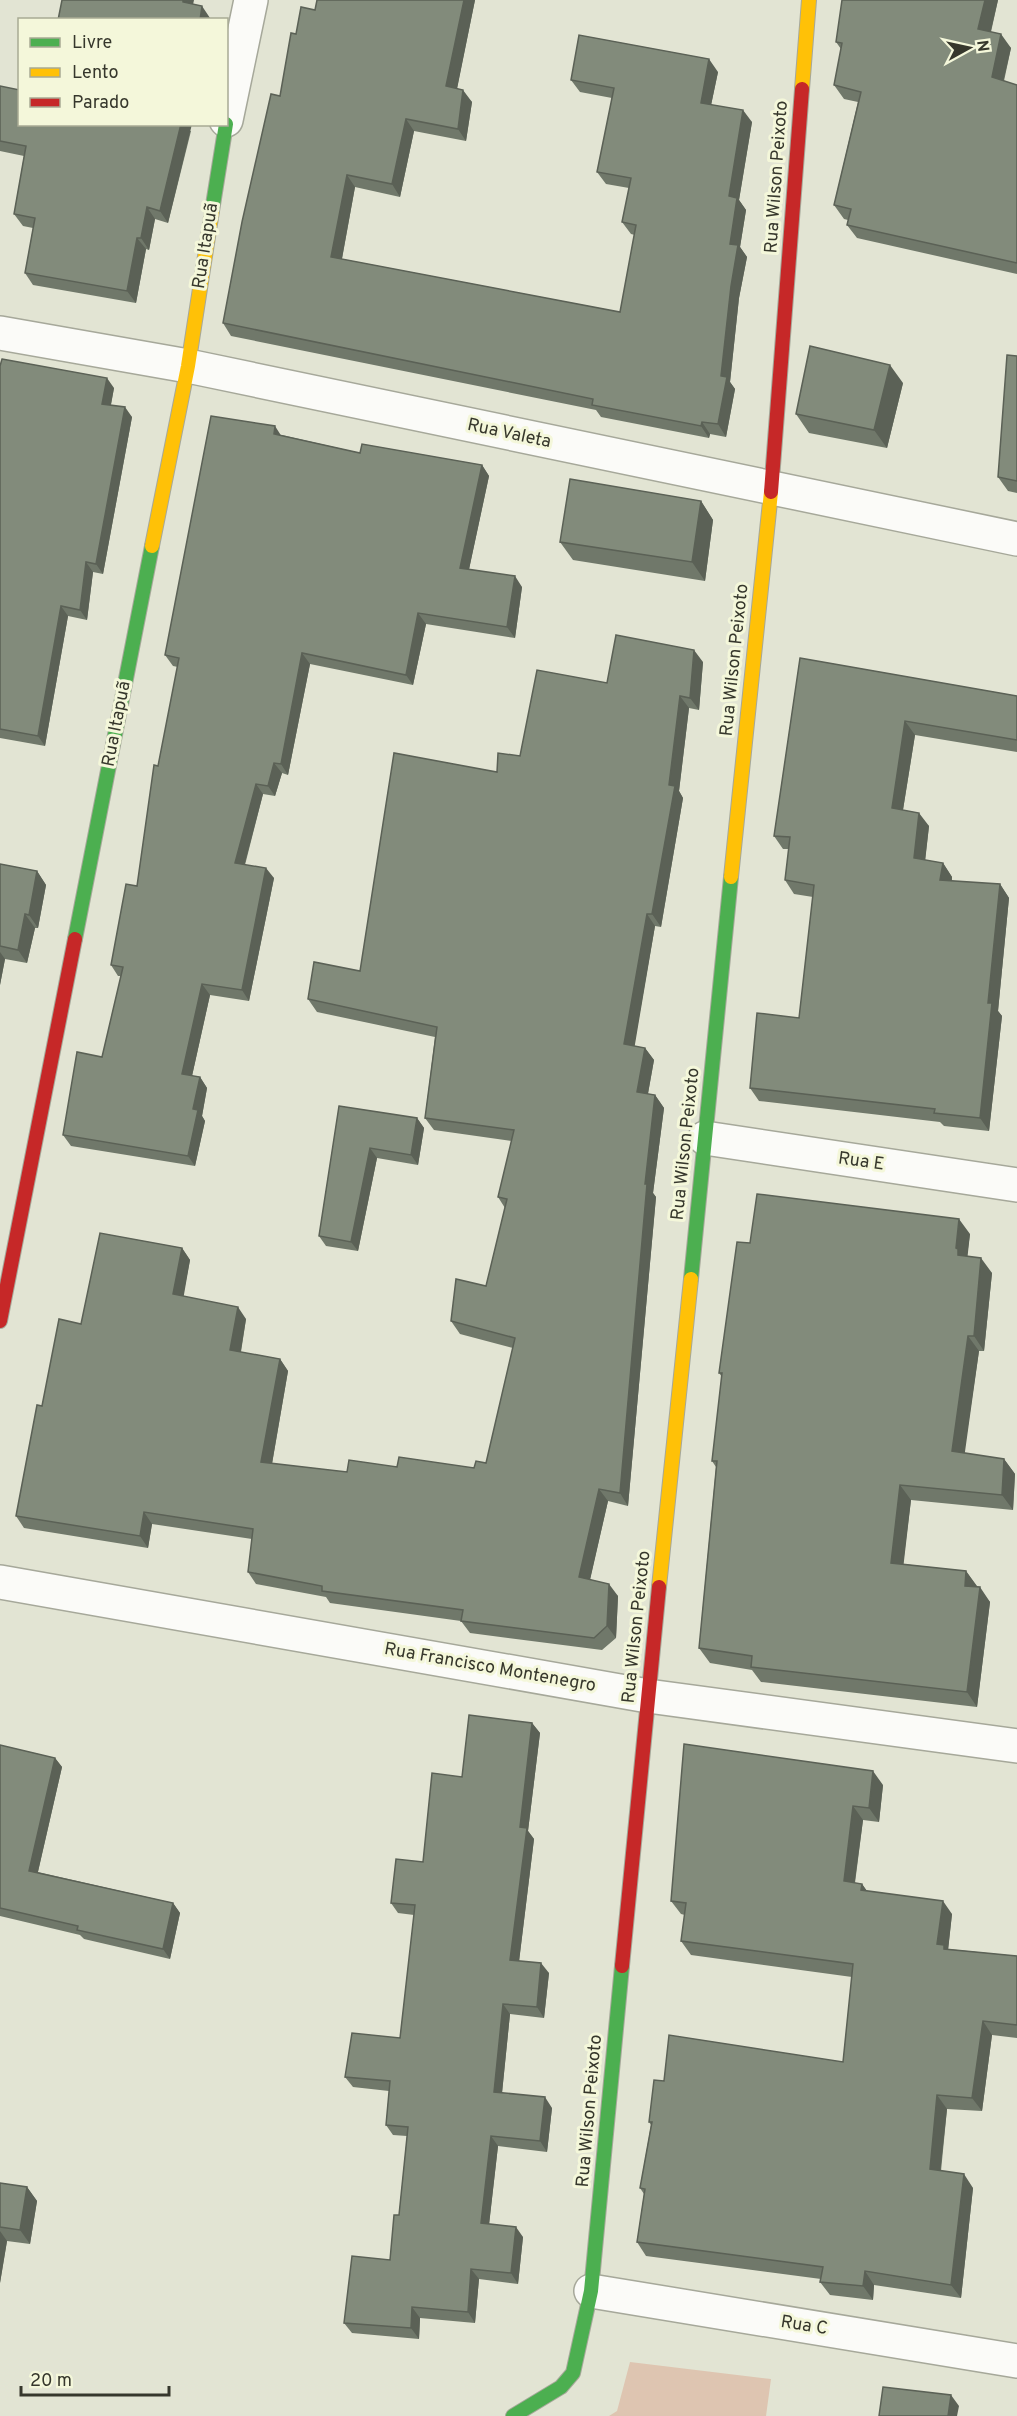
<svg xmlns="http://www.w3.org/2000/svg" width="1017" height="2416" font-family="Overpass,sans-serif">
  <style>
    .green { fill: #dec5b1 }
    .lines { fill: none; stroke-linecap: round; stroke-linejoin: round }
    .street-casing { stroke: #a6a89a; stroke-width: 36 }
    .fast-casing { stroke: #a6a89a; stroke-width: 16 }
    .slow-casing { stroke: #a6a89a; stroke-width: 16 }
    .jam-casing { stroke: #a6a89a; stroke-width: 16 }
    .street { stroke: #fbfbf8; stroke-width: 33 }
    .fast { stroke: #4caf50; stroke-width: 14 }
    .slow { stroke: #ffc107; stroke-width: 14 }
    .jam { stroke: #c62828; stroke-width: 14 }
    .wall { fill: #70786a }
    .shaded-wall { fill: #5b6156 }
    .building { fill: #828b7b; stroke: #5b6156; stroke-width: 1.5 }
    .labels { text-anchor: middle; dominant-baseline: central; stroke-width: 6; stroke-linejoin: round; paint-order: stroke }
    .street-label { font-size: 18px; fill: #36372c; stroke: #f4f7da }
  </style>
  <rect width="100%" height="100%" fill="#e2e4d3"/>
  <path class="green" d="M630 2362 771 2379 766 2416H609L617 2411Z"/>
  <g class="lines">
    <defs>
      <path id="street" d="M226 120 251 0
        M0 333 188 366 1017 539
        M705 1138 1017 1185
        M0 1582 648 1696 1017 1746
        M591 2291 1017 2361"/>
      <path id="fast" d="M212 211 226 124
        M75 939 152 546
        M691 1279 731 877
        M513 2416 561 2387 573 2373 591 2291 622 1966"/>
      <path id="slow" d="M802 89 809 0
        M152 546 188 366 212 211
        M731 877 771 492
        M659 1587 691 1279"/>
      <path id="jam" d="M771 492 802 89
        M0 1321 75 939
        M622 1966 659 1587"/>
    </defs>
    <use href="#street" class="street-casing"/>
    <use href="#fast" class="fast-casing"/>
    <use href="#slow" class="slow-casing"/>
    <use href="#jam" class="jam-casing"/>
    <use href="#street" class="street"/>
    <use href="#fast" class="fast"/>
    <use href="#slow" class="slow"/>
    <use href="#jam" class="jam"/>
  </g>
  <path class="wall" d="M317 0H475L457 88 472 102 466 141 414 131 400 197 355 187 342 259 620 312 635 235 631 234 622 222 629 188 606 184 597 172 612 98 580 92 571 80 718 72 711 105 752 122 739 200 746 210 740 247 747 257 739 298 730 382 735 389 726 437 710 434 709 438 601 417 596 410 231 336 223 323 280 96 296 34 315 10Z
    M850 0H998L991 32 1011 48 1004 81 1017 85V274L857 238 847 225 848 220 844 219 834 205 858 102 844 99 834 85 841 49 836 42Z
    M0 86 191 131 168 223 155 219 149 250 146 249 136 303 33 285 25 273 33 228 23 226 14 214 24 156 0 151Z
    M1017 356V493L1008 491 998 477Z
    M0 366 114 388 111 405 132 417 103 574 93 572 87 620 68 616 45 746 0 738Z
    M903 383 887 448 809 433 796 414Z
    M282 435 360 453 482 465 489 476 469 569 522 587 515 638 426 624 413 685 310 664 288 775 282 773 275 796 263 794 245 865 274 878 249 1001 210 995 192 1076 200 1077 207 1088 202 1116 205 1121 195 1166 71 1146 63 1135 102 1057 121 976H118L111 965 137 886 178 667 173 666 165 655Z
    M701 501 713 520 705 581 573 560 560 542Z
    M800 658 1017 696V752L915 735 903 810 929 826 925 860 943 863 952 877V881L1000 884 1009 898 998 1011 1002 1016 989 1131 944 1126 940 1122 759 1101 750 1088 799 1018 813 897 794 894 785 880 789 849H783L774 836Z
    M703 662 699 710 689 708 679 791 683 798 661 927 655 926 634 1046 645 1048 654 1060 648 1094 655 1095 664 1108 653 1193 656 1197 628 1506 608 1501 590 1579 618 1596 616 1638 602 1650 470 1633 461 1621 330 1603 326 1597 256 1584 248 1572 252 1539 152 1524 148 1548 24 1528 16 1516 42 1406 81 1324 182 1248 190 1260 183 1296 246 1319 241 1352 280 1359 288 1371 272 1464 347 1472 397 1467 474 1468 486 1463 513 1348 460 1334 451 1321 486 1286 505 1208 498 1197 512 1141 434 1130 425 1118 435 1037 317 1012 308 999 360 971 497 772 520 756 607 683Z
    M0 864 37 871 46 885 38 928H35L27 963 5 959 0 985Z
    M339 1106 417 1118 424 1128 418 1165 377 1158 358 1251 326 1246 319 1236Z
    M970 1234 967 1256 992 1273 984 1351H979L964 1453 1004 1459 1015 1474 1013 1510 911 1500 903 1564 966 1571 977 1587 990 1602 977 1707 761 1682 752 1670 710 1663 699 1648 716 1467 712 1461 722 1377 719 1373 750 1243Z
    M532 1723 540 1733 528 1831 534 1839 519 1961 549 1973 544 2018 510 2014 502 2093 552 2108 547 2152 498 2146 489 2224 523 2237 518 2284 479 2279 475 2323 420 2318 419 2339 352 2333 344 2323 390 2260 399 2215 407 2136 393 2135 386 2125 389 2091 353 2087 345 2077 400 2038 414 1915 398 1913 391 1903 423 1862 462 1777Z
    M0 1745 55 1758 62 1767 38 1872 173 1903 180 1913 170 1959 84 1939 80 1935 0 1916Z
    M883 1785 879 1822 863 1820 855 1883 862 1884 867 1891 952 1914 948 1949 1017 1956V2038L992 2035 982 2111 947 2109 941 2171 973 2188 961 2298 874 2285 873 2300 830 2295 820 2282 821 2279 646 2256 637 2242 644 2194 640 2188 651 2125 649 2122 664 2081 843 2062 852 1977 691 1955 681 1941 685 1915 681 1914 671 1901Z
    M0 2183 27 2187 37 2201 30 2244 7 2241 0 2283Z"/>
  <path class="shaded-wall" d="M183 0H194L191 14 183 2Z
    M464 0H475L455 99 446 86Z
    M985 0H998L988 43 978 29Z
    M202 6 210 18V20H200Z
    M1001 34 1011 48 1001 91 992 77Z
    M709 59 718 72 709 115 701 103Z
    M463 90 472 102 466 141 458 129Z
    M743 110 752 122 739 200 746 210 740 247 747 257 739 298 730 382 735 389 726 437 718 424 730 244 729 196Z
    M406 119 414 131 400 197 392 184Z
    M181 124H192L168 223 160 211Z
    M347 175 355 187 340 269 331 257Z
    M147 207 155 219 149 250 141 238Z
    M137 238 146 249 136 303 127 291Z
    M890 365 903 383 887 448 874 430Z
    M107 378 114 388 109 414 102 404Z
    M125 407 132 417 103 574 96 564Z
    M702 422 710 434 709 438 701 426Z
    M275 426 282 437 274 434Z
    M482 465 489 476 467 579 460 568Z
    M701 501 713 520 705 581 692 562Z
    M86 562 93 572 87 620 80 610Z
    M515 576 522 587 515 638 507 627Z
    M61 606 68 616 45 746 38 736Z
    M418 613 426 624 413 685 406 675Z
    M694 650 703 662 699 710 690 698Z
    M302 653 310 664 288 775 281 764Z
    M680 696 689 708 679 791 683 798 661 927 652 914Z
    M905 721 915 735 901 822 892 808Z
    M274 763 282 773 275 796 268 786Z
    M256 784 263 794 242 874 235 863Z
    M919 813 929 826 924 871 914 858Z
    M943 863 952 877 950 893 940 880Z
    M266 868 274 878 249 1001 242 990Z
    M37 871 46 885 38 928 29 915Z
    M1000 884 1009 898 998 1011 1002 1016 989 1131 980 1118 988 1003Z
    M25 914 35 928 27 963 18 950Z
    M647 914 655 926 633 1056 624 1044Z
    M0 952 5 959 0 985Z
    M202 984 210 995 190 1085 182 1074Z
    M645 1048 654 1060 646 1104 637 1092Z
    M200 1077 207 1088 202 1116 205 1121 195 1166 188 1156 193 1109Z
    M655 1095 664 1108 653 1193 656 1197 628 1506 620 1493 645 1184Z
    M417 1118 424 1128 418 1165 411 1155Z
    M370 1148 377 1158 358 1251 351 1242Z
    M959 1219 970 1234 967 1261 958 1255 956 1248Z
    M182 1248 190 1260 182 1306 173 1294Z
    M981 1258 992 1273 984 1351 974 1336Z
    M238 1307 246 1319 239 1362 230 1350Z
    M968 1336 979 1351 963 1466 952 1451Z
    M280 1359 288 1371 270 1475 261 1462Z
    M1004 1459 1015 1474 1013 1510 1002 1495Z
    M900 1485 911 1500 902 1578 891 1563Z
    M599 1489 608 1501 588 1589 579 1577Z
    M144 1512 152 1524 148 1548 140 1536Z
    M966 1571 977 1586 976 1601 965 1586Z
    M609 1584 618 1596 616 1638 607 1626Z
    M980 1587 990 1602 977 1707 967 1692Z
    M532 1723 540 1733 528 1831 534 1839 518 1970 510 1960 520 1827Z
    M55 1758 62 1767 36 1880 29 1871Z
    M873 1771 883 1785 879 1822 869 1808Z
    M853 1806 863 1820 853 1895 844 1881Z
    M862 1884 871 1897 861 1890Z
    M943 1901 952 1914 948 1951 954 1959 937 1944Z
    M173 1903 180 1913 170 1959 163 1949Z
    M541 1963 549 1973 544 2018 537 2007Z
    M503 2004 510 2014 501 2103 494 2092Z
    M983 2021 992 2035 982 2111 972 2098Z
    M937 2095 947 2109 939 2183 930 2169Z
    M545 2097 552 2108 547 2152 540 2141Z
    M491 2136 498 2146 488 2234 481 2223Z
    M964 2174 973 2188 961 2298 951 2285Z
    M27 2187 37 2201 30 2244 20 2230Z
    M516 2227 523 2237 518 2284 511 2273Z
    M0 2231 7 2241 0 2283Z
    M471 2269 479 2279 475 2323 468 2312Z
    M865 2271 874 2285 873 2300 863 2286Z
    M412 2307 420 2318 419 2339 411 2328Z
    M951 2395 959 2406 957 2416H948Z"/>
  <path class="building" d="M62 0H183V2L202 6 200 20H58Z
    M317 0H464L446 86 463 90 458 129 406 119 392 184 347 175 331 257 620 312 636 225 622 222 631 178 597 172 614 88 571 80 579 35 709 59 701 103 743 110 729 196 737 198 730 244 738 245 731 286 721 376 727 377 718 424 702 422 701 426 592 405 593 399 223 323 242 222 271 94 280 96 291 33 296 34 301 7 315 10Z
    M842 0H985L978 29 1001 34 992 77 1017 85V263L847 225 851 209 834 205 861 92 834 85 842 43 836 42Z
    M0 86 20 90V124H181L160 211 147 207 141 238H137L127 291 25 273 35 218 14 214 26 146 0 141Z
    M810 346 890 365 874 430 796 414Z
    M1007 355 1017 356V481L998 477Z
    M2 359 107 378 102 404 125 407 96 564 86 562 80 610 61 606 38 736 0 729V366Z
    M211 416 275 426 274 434 360 453 362 444 482 465 460 568 515 576 507 627 418 613 406 675 302 653 281 764 274 763 268 786 256 784 235 863 266 868 242 990 202 984 182 1074 200 1077 193 1109 198 1110 188 1156 63 1135 77 1052 102 1057 123 967 111 965 126 884 137 886 154 765 158 766 179 658 165 655Z
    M570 479 701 501 692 562 560 542Z
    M616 635 694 650 690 698 680 696 669 785 675 786 652 914H647L624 1044 645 1048 637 1092 655 1095 645 1184H647L620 1493 599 1489 579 1577 609 1584 607 1626 594 1638 461 1621 463 1610 322 1591V1586L248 1572 253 1529 144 1512 140 1536 16 1516 37 1405 42 1406 59 1319 81 1324 100 1233 182 1248 173 1294 238 1307 230 1350 280 1359 261 1462 347 1472 349 1460 397 1467 399 1457 474 1468 476 1461 486 1463 515 1338 451 1321 456 1279 486 1286 507 1199 498 1197 514 1130 425 1118 437 1027 308 999 314 962 360 971 394 753 497 772 498 753 520 756 537 670 607 683Z
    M800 658 1017 696V740L905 721 892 808 919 813 914 858 943 863 940 880 1000 884 988 1003H992L980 1118 934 1113 935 1109 750 1088 757 1013 799 1018 814 885 785 880 790 837 774 836Z
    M0 864 37 871 29 915 25 914 18 950 0 946Z
    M339 1106 417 1118 411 1155 370 1148 351 1242 319 1236Z
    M757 1194 959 1219 956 1248 958 1249V1255L981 1258 974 1336H968L952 1451 1004 1459 1002 1495 900 1485 891 1563 966 1571 965 1586 980 1587 967 1692 751 1667 752 1656 699 1648 717 1461H712L722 1373H719L737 1242 750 1243Z
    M469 1715 532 1723 520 1827 527 1828 510 1960 541 1963 537 2007 503 2004 494 2092 545 2097 540 2141 491 2136 481 2223 516 2227 511 2273 471 2269 468 2312 412 2307 411 2328 344 2323 352 2256 390 2260 394 2215H399L408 2127 386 2125 390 2081 345 2077 352 2033 400 2038 415 1905 391 1903 396 1859 423 1862 432 1773 462 1777Z
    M684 1744 873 1771 869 1808 853 1806 844 1881 862 1884 861 1890 943 1901 937 1944 944 1945V1949L1017 1956V2025L983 2021 972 2098 937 2095 930 2169 964 2174 951 2285 865 2271 863 2286 820 2282 823 2267 637 2242 645 2189 640 2188 652 2122H649L654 2080 664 2081 669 2035 843 2062 853 1964 681 1941 686 1903 671 1901Z
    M0 1745 55 1758 29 1871 173 1903 163 1949 77 1930 78 1926 0 1908Z
    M0 2183 27 2187 20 2230 0 2227Z
    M883 2387 951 2395 948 2416H879Z"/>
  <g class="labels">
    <g class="street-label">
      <text transform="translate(777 177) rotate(-86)">Rua Wilson Peixoto</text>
      <text transform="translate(206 246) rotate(-81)">Rua Itapuã</text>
      <text transform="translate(509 434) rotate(12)">Rua Valeta</text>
      <text transform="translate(735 660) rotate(-84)">Rua Wilson Peixoto</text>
      <text transform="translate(117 724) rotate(-79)">Rua Itapuã</text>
      <text transform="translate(686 1144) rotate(-84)">Rua Wilson Peixoto</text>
      <text transform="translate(861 1162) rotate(8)">Rua E</text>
      <text transform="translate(637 1627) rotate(-84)">Rua Wilson Peixoto</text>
      <text transform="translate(490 1668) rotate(10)">Rua Francisco Montenegro</text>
      <text transform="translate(590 2111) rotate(-85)">Rua Wilson Peixoto</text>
      <text transform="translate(804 2326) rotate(9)">Rua C</text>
    </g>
  </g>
  <rect x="18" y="18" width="210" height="108" fill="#f4f7da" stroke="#a8aa94" stroke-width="1.5"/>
  <rect x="30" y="38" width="30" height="9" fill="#4caf50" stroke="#a8aa94" stroke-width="1.5"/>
  <text x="72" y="48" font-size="18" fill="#36372c">Livre</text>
  <rect x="30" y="68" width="30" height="9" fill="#ffc107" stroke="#a8aa94" stroke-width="1.5"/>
  <text x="72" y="78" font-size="18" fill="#36372c">Lento</text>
  <rect x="30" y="98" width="30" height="9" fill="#c62828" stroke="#a8aa94" stroke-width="1.5"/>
  <text x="72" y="108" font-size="18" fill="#36372c">Parado</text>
  <g transform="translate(969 48) rotate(82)" stroke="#f4f7da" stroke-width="4.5" paint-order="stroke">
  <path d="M0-4.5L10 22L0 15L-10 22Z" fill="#36372c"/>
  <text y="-9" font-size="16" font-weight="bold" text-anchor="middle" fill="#36372c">N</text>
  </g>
  <path d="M21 2386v9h148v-9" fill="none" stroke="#36372c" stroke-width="3"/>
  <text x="30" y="2386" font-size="18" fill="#36372c" stroke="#f4f7da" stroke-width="4.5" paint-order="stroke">20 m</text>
</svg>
